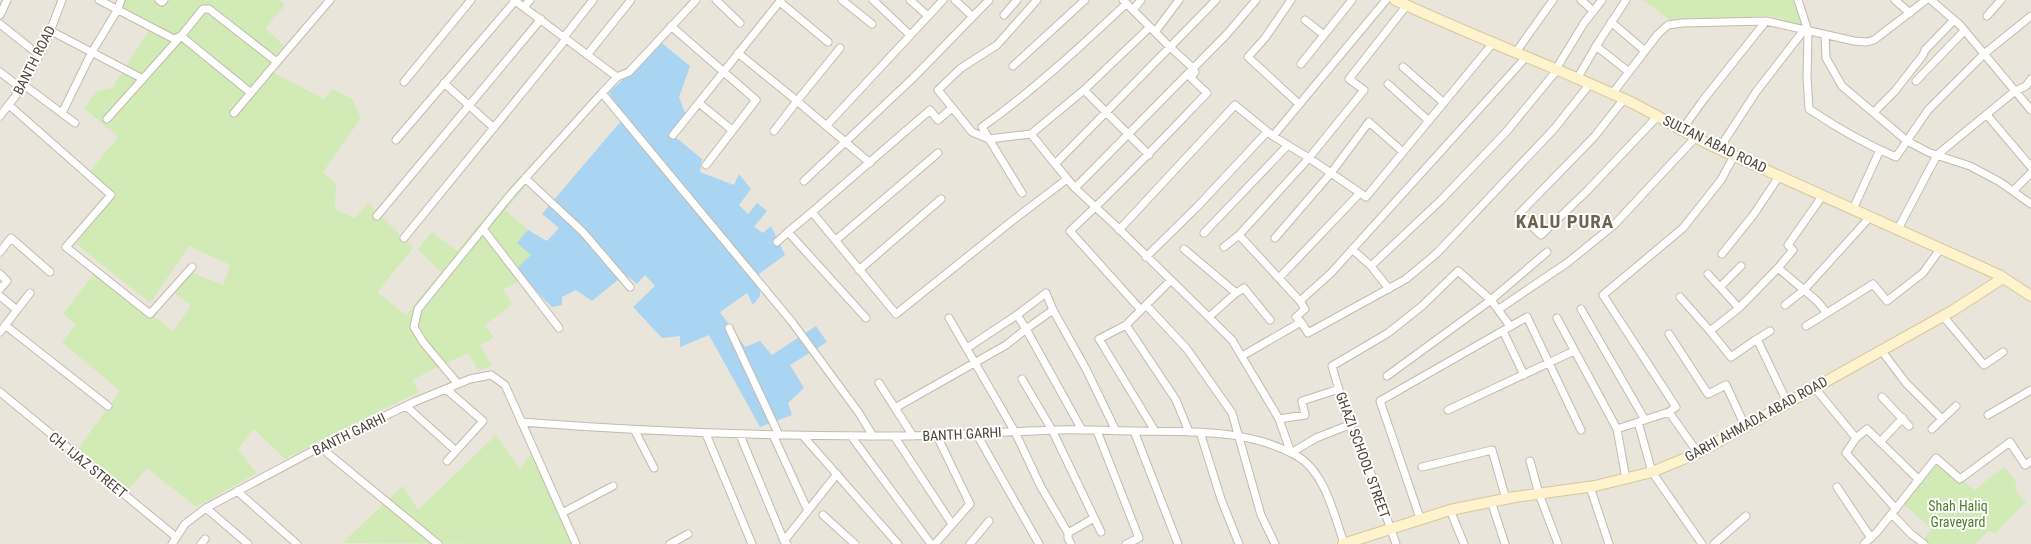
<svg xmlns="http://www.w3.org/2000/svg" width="2031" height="544" font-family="'Roboto Condensed',sans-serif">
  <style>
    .residential { fill: #eae5da }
    .green { fill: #d2eab5 }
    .water { fill: #a9d4f2 }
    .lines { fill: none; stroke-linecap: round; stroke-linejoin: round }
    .street-casing { stroke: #c2bbae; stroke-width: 9 }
    .secondary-casing { stroke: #d6c79b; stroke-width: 12 }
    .street { stroke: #fff; stroke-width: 7 }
    .secondary { stroke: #fff3cd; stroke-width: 10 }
    .labels { text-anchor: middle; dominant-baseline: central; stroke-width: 4; stroke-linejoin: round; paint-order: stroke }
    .street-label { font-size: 14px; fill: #4b4439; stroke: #fff }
    .park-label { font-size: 14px; fill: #4a7f2a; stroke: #fff }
    .district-label { font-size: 19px; font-weight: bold; letter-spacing: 1px; fill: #6e6250; stroke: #fff }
  </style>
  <rect width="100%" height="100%" fill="#f6f3ec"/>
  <path class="residential" d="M0 0H2031V544H0Z"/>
  <path class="green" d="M120 0H279L285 5 265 29 284 45 270 71 324 99 332 89 352 99 361 118 323 172 336 184 335 209 355 218 368 203 413 248 377 292 406 315 441 272 418 249 432 232 457 251 518 178 525 188 505 210 528 230 517 243 532 255 522 280 503 289 512 304 485 325 494 337 480 346 492 365 478 371 469 353 437 367 413 380 418 392 285 459 254 429 238 449 257 473 196 507 147 468 129 489 78 449 120 391 62 342 76 325 63 314 96 271 173 331 191 306 175 293 188 271 223 285 230 265 189 246 150 303 76 244 111 195 88 174 118 137 84 108 97 91 112 88 151 27 118 9Z
    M1643 0H1793L1802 25 1770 16 1670 20Z
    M496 435 520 469 534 450 576 544 342 543 403 486 418 510Z
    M1936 458 1974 490 2004 467 2016 481 2015 490 2026 502 1995 533 1988 531 1975 544H1924L1921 542 1932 529 1901 502Z"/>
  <path class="water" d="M658 40 690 66 679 97 685 113 673 135 702 159 700 172 734 185 739 174 751 189 739 205 748 214 757 203 767 211 754 227 763 233 771 226 785 255 759 274 760 296 753 305 747 293 720 312 745 347 760 341 772 355 816 326 827 342 790 365 804 388 788 403 792 415 760 427 709 335 680 347V336L662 338 633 307 655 286 645 275 637 284 625 274 592 301 576 290 562 297V305L552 307 515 270 531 255 517 243 528 230 547 241 559 228 542 214 621 121 609 92 650 56Z"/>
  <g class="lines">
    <defs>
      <path id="street" d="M99 0 174 39 181 36 203 9H209L277 62 330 0
        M159 0 162 2 164 0
        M514 0 617 77 629 72 696 0
        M716 0 740 23
        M842 0 872 24
        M873 0 910 35
        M910 0 928 16
        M955 0 972 16
        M1123 0 1170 47 1216 0
        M1291 0 1265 38 1248 57 1299 104
        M1386 0 1273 136 1309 158 1364 90 1349 79 1407 5
        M1581 0 1593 11
        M1798 0 1808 31 1807 77 1809 109C1837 128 1865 144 1896 157L1928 110 1984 54 2031 16
        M1895 0 1910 13
        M1931 0 1960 25 2031 110
        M780 2 828 42
        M1126 4C1080 47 1034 90 982 127L989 139 1031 134 1084 90 1150 27
        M524 7 530 0
        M1133 10 1141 0
        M0 15 7 0
        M1004 15 1017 0
        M1987 16 2001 0
        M1305 20 1324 35
        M1611 22 1645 51
        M0 24 39 55
        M671 26 756 100 706 165
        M51 31 143 79
        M1155 32 1179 0
        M1825 35 1826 58 1842 86 1907 141 1930 153 1970 166 2000 182 2031 204
        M564 37 593 0
        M1493 43 1366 197 1309 158 1239 235 1300 301 1331 273 1527 56
        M1596 46 1629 72
        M1516 52 1553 0
        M738 53 797 101 840 48
        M587 55 631 0
        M1301 64 1352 0
        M1013 66 1085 0
        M1403 67 1444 103
        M1556 69 1584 23 1602 0
        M0 72 22 89
        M1577 79 1596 46 1626 0
        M1916 81 1964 31
        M404 82 471 0
        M444 83 494 128
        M1388 84 1429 121
        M24 85 75 123
        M1084 90 1149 155
        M602 93 617 77
        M1612 94 1658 34 1668 25 1682 23 1766 21 1854 41 1867 42 1874 40 1926 0
        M1624 99 1594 137 1519 214 1541 235 1587 191 1657 117
        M699 103 732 130
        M9 105 111 195 66 247 150 314 192 267
        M952 108 938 120 930 110 812 212 896 314 1012 221 1067 179
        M1874 112 1895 91 1923 55 1925 50 1954 20
        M62 113 92 52 118 9 121 0
        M234 113 277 62
        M1987 115 2031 167
        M0 116 24 85 46 42 62 0
        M107 119 181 36 251 93
        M826 126 943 0
        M774 131 797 101 870 163
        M1681 131 1704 99 1766 21
        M1031 134 1055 164
        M673 135 781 0
        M396 140 515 1
        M1719 149 1756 92 1804 30
        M525 178 583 232 630 287
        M804 181 913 78 989 0
        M1075 188 1227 34 1256 0
        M2013 191 2031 173
        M1022 193 989 139 972 132 938 90 961 68 997 45 1037 0
        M1823 195 1788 245 1793 250 1778 268 1817 301 1827 313 1873 284 1887 301 1923 273 1941 248
        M1853 209 1880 150
        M812 212 788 232 866 318
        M377 216 541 19
        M483 229 559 328
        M1898 229 1937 155 2015 91 2026 86 2031 79
        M1119 230 1235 105 1273 136
        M1204 233 1288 145
        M404 238 566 39
        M1275 238 1331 173 1369 122 1403 152
        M836 240 938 153
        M777 242 788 232
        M1224 247 1239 235
        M1184 249 1236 293
        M1352 249 1371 266
        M0 252 11 238 50 272
        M1722 254 1754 214 1780 175
        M1146 257 1197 207 1267 132
        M859 270 941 199
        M0 274 7 281 0 289
        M1708 274 1739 308
        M1279 278 1360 193
        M1720 287 1741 266
        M1389 289 1371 266 1441 200 1507 131 1557 70
        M1804 290 1870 217
        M0 296 17 310
        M1680 297 1710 331 1739 308 1778 268
        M1300 301 1305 309 1296 317 1301 322
        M1146 305 1187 349 1232 413 1261 515 1275 544
        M1785 305 1804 290
        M1140 309 1070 231C1118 187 1162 140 1207 93L1191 78 1195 72 1193 68 1170 47 1055 164 1075 188 1116 226 1232 340 1279 419 1291 453 1316 438 1349 425
        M1499 309 1567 263 1614 225 1695 138
        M1581 309 1645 420
        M1017 315 1046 293 1053 310
        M1943 316 1984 365 2003 352
        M1209 317 1236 293 1244 288 1270 320
        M949 318 1015 432 1041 487 1068 533V538L1071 544
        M1557 318 1617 429 1626 479
        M5 325 108 406
        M1126 325 1171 280
        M1806 326 1827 313
        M729 328 779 435
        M1503 331 1524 375
        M1710 331 1731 357 1757 339 1787 402
        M0 332 30 293
        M1669 334 1708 394 1726 385 1745 426
        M1757 339 1770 331
        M967 348 1017 315 1026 329 1053 310 1086 369 1116 431
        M1881 350 1906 383 1942 419
        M1242 356 1301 322 1308 333 1406 279 1437 253 1554 129 1589 85
        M1387 376 1491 300 1547 252
        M1022 379 1052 430 1101 532
        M879 383 913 436
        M458 384 423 342 414 327 418 309 511 194 602 93 792 322 859 413 873 436
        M1814 387 1856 438 1846 453 1896 509
        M446 389 483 421 447 461
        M0 392 176 537
        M1882 397 1909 426
        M406 406 456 451
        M895 408 1006 345 1026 329 1082 430
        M1448 410 1574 351
        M1988 415 2031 390
        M1279 419 1305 415 1302 401 1339 389
        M521 422C638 431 754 436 871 436 933 437 995 432 1057 430 1083 429 1108 431 1133 431 1189 432 1247 428 1297 456 1325 472 1334 515 1344 543
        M1638 422 1652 472 1702 544
        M1617 429 1669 412
        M1932 429 1956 406
        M635 431 654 468
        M1097 431 1139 538 1126 544
        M1134 431 1178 544
        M1155 431 1099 339 1126 325 1176 400 1189 432
        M1200 432 1221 499 1239 544
        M976 433 1039 544
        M706 434 752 544
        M740 435 784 541 787 544
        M773 435 808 511
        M803 436 898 544
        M851 436 931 544
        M894 436 952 524
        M1856 438 1867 429 1919 480
        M1880 442 1903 418
        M320 447 438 544
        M1698 453 1669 412 1676 407 1603 295 1683 228 1721 180 1734 156
        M1530 461 1539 494 1558 544
        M1422 467 1492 450 1506 499
        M1590 487 1609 544
        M1837 487 1871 538
        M237 491 297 544
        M1491 501 1505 544
        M206 508 248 544
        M1450 510 1464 544
        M562 513 613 486
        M1892 514 1911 534 1924 544
        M823 515 855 544
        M1420 518 1380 401 1527 317 1581 430
        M1068 533 1094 518
        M784 541 837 474
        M172 544 185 524 206 508 320 447 414 402 458 384 470 379 491 375 505 385 576 544
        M201 544 205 539
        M670 544 688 534
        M935 544 970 504 937 436
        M970 544 989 521
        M1396 544 1372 476 1349 425 1332 366 1388 333 1422 306 1458 271 1491 300 1510 326
        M1714 544 1746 516
        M1864 544 1877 532 1936 458 1960 479 2010 442 2025 465 2031 461"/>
      <path id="secondary" d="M1395 0C1470 35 1547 64 1622 98 1655 113 1686 134 1719 149L1999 275 2031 296
        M1343 544 1450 510 1515 497 1595 486 1652 472 1698 453 1952 311 2003 278"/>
    </defs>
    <use href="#street" class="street-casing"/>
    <use href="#secondary" class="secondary-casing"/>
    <use href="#street" class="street"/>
    <use href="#secondary" class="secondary"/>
  </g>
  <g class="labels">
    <g class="street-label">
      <text transform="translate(34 60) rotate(-63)">BANTH ROAD</text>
      <text transform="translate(1715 144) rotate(26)">SULTAN ABAD ROAD</text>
      <text transform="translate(1756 419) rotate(-29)">GARHI AHMADA ABAD ROAD</text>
      <text transform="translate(349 434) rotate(-26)">BANTH GARHI</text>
      <text transform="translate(962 434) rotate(-3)">BANTH GARHI</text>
      <text transform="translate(1363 455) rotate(70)">GHAZI SCHOOL STREET</text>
      <text transform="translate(88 465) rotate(39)">CH. IJAZ STREET</text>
    </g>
    <g class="park-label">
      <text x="1958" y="506">Shah Haliq<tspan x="1958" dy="16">Graveyard</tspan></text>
    </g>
    <g class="district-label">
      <text x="1565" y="221">KALU PURA</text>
    </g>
  </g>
</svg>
